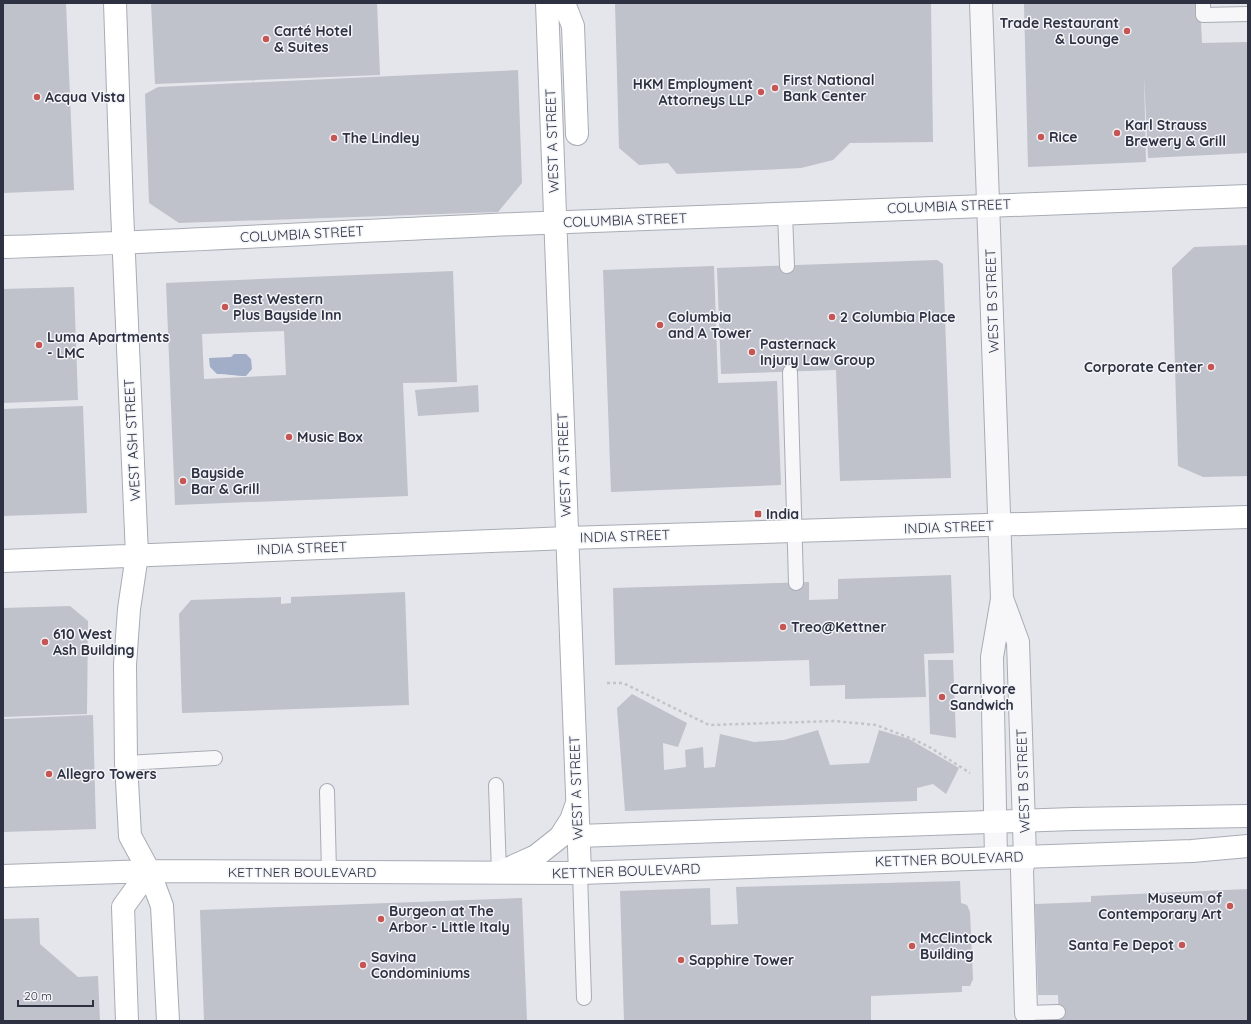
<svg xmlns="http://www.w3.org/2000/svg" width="1251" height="1024" font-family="Quicksand,sans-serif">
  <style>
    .water { fill: #a2aec8 }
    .building { fill: #bfc1cb; fill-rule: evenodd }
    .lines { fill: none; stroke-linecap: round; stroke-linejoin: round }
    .service-casing { stroke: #a9acb5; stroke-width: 16 }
    .minor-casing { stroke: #a9acb5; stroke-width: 24 }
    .tertiary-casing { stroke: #a9acb5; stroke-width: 24 }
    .secondary-casing { stroke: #a9acb5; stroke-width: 24 }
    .path { stroke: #c2c4ca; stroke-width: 2.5; stroke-dasharray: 3 3; stroke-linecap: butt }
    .service { stroke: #f7f7fa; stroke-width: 14 }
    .minor { stroke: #f7f7fa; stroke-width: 22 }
    .tertiary { stroke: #f7f7fa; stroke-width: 22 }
    .secondary { stroke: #fff; stroke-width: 22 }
    .poi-dot { fill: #c55654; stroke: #f4f5f8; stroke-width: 1.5 }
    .labels { text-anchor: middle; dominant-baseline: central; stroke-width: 3; stroke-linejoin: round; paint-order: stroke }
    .poi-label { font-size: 14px; font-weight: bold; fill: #2d3142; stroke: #f4f5f8; text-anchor: start }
    .street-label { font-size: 14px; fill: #2d3142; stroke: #f4f5f8 }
  </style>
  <rect width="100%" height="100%" fill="#e4e6eb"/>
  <path class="water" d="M234 354H246L251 359 252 369 246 376C235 376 228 374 217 374L210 367 209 358 231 357Z"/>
  <path class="building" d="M3 3H66L74 190 3 193Z
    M151 3H377L380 75 155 84Z
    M615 3H931L933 142 850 143 833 160 801 168 677 174 668 163 639 165 619 148Z
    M1024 3H1200L1202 43 1248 42V153L1148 158 1144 75 1146 162 1028 167Z
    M518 70 522 183 498 212 179 223 149 203 145 94 158 87Z
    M1248 245V476L1203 477 1178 466 1172 268 1194 247Z
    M937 260 943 264 951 478 840 481 836 370 721 374 717 268Z
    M714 266 718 383 777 381 781 485 611 492 603 270Z
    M453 271 457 382 403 383 408 496 175 505 166 283ZM284 331 286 375 204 379 202 334Z
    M74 287 78 400 3 403V289Z
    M478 385 479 412 418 416 415 390Z
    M83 406 87 513 3 516V409Z
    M951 575 954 653 924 654 926 697 845 699V685L810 686 809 660 615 665 613 588 809 582V600L838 599V579Z
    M405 592 409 705 182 713 179 614 191 600 281 597V604L291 603V597Z
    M70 606 88 621 87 714 3 717V608Z
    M928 660H953L956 738 930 734Z
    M632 694 687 723 678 747 663 743 664 770 686 767 685 750 703 747 704 768 715 767 720 734 754 742 784 740 818 730 830 765 869 763 879 730 909 739 959 768 946 794 933 784 917 788V801L625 811 617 708Z
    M93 715 96 829 3 832V719Z
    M960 881 961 903 967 905 970 912 973 979 970 986H962V992L871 996V1021H624L620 891 710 888 711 925 738 924 736 887Z
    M1248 889V1021H1059L1058 995H1038L1035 904 1091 902V896Z
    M522 898 527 1021H204L200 910Z
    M39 918 40 944 78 977 98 976 100 1021H3V919Z"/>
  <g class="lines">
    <defs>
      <path id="service" d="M1203 3V15L1248 14
        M785 213 787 266
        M790 372 796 583
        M126 763 215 758
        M496 785 499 873
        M327 791 329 872
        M580 873 584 998
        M1026 1013 1058 1012"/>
      <path id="minor" d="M1025 857 1022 870 1026 1013"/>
      <path id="tertiary" d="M981 3 1002 599 992 657 996 858
        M1003 601 1018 642 1025 857"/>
      <path id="secondary" d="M115 3 122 209 137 555 129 609 125 665 126 763 130 836 149 871 162 906 168 1021
        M547 3 580 873
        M564 3 573 26 577 134
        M3 247C174 242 345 231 516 224 760 214 1004 204 1248 196
        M3 561 567 538 1248 517
        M578 836 1073 819 1248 816
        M505 870 536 856 560 837 571 820 576 806
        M3 876 149 871 580 873 1192 851 1248 846
        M127 1021 123 907 149 871"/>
    </defs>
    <use href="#service" class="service-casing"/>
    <use href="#minor" class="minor-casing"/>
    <use href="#tertiary" class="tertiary-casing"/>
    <use href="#secondary" class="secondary-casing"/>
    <path class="path" d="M607 683H623L709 725 834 721 876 725 915 740 931 748 970 773"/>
    <use href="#service" class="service"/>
    <use href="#minor" class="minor"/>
    <use href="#tertiary" class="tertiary"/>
    <use href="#secondary" class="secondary"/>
  </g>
  <g class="poi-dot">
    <circle cx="1127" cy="31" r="4"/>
    <circle cx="266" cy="39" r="4"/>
    <circle cx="775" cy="88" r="4"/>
    <circle cx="761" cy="92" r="4"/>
    <circle cx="37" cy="97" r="4"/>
    <circle cx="1117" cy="133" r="4"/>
    <circle cx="1041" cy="137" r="4"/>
    <circle cx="334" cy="138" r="4"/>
    <circle cx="225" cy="307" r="4"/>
    <circle cx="832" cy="317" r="4"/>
    <circle cx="660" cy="325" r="4"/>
    <circle cx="39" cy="345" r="4"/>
    <circle cx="752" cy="352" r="4"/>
    <circle cx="1211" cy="367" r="4"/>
    <circle cx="289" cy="437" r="4"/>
    <circle cx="183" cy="481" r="4"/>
    <rect x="754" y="510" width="8" height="8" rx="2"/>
    <circle cx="783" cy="627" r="4"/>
    <circle cx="45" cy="642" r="4"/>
    <circle cx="942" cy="697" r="4"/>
    <circle cx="49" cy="774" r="4"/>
    <circle cx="1230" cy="906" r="4"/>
    <circle cx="381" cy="919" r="4"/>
    <circle cx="1182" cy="945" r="4"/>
    <circle cx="912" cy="946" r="4"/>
    <circle cx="681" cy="960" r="4"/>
    <circle cx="363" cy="965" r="4"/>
  </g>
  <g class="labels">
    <g class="poi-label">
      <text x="1119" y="23" text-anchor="end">Trade Restaurant<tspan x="1119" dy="16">&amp; Lounge</tspan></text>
      <text x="274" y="31">Carté Hotel<tspan x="274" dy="16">&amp; Suites</tspan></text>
      <text x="783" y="80">First National<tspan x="783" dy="16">Bank Center</tspan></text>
      <text x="753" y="84" text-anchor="end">HKM Employment<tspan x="753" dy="16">Attorneys LLP</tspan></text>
      <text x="45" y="97">Acqua Vista</text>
      <text x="1125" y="125">Karl Strauss<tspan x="1125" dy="16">Brewery &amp; Grill</tspan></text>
      <text x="1049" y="137">Rice</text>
      <text x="342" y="138">The Lindley</text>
      <text x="233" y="299">Best Western<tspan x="233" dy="16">Plus Bayside Inn</tspan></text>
      <text x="668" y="317">Columbia<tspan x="668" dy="16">and A Tower</tspan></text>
      <text x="840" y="317">2 Columbia Place</text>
      <text x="47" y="337">Luma Apartments<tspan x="47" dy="16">- LMC</tspan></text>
      <text x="760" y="344">Pasternack<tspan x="760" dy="16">Injury Law Group</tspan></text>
      <text x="1203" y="367" text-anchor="end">Corporate Center</text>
      <text x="297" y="437">Music Box</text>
      <text x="191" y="473">Bayside<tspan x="191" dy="16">Bar &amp; Grill</tspan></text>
      <text x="766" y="514">India</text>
      <text x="791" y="627">Treo@Kettner</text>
      <text x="53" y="634">610 West<tspan x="53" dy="16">Ash Building</tspan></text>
      <text x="950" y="689">Carnivore<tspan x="950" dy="16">Sandwich</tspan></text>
      <text x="57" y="774">Allegro Towers</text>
      <text x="1222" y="898" text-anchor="end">Museum of<tspan x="1222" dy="16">Contemporary Art</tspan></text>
      <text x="389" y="911">Burgeon at The<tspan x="389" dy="16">Arbor - Little Italy</tspan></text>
      <text x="920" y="938">McClintock<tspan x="920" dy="16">Building</tspan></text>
      <text x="1174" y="945" text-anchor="end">Santa Fe Depot</text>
      <text x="371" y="957">Savina<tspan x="371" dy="16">Condominiums</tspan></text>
      <text x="689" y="960">Sapphire Tower</text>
    </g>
    <g class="street-label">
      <text transform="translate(552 141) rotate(-92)">WEST A STREET</text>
      <text transform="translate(949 206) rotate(-2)">COLUMBIA STREET</text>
      <text transform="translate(625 220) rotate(-2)">COLUMBIA STREET</text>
      <text transform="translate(302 234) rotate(-3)">COLUMBIA STREET</text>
      <text transform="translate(992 301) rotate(-92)">WEST B STREET</text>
      <text transform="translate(132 440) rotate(-93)">WEST ASH STREET</text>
      <text transform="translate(564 465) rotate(-92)">WEST A STREET</text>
      <text transform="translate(949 527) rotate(-2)">INDIA STREET</text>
      <text transform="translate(625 536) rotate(-2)">INDIA STREET</text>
      <text transform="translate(302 548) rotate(-2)">INDIA STREET</text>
      <text transform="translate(1023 781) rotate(-92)">WEST B STREET</text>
      <text transform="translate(576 788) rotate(-92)">WEST A STREET</text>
      <text transform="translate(949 859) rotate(-2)">KETTNER BOULEVARD</text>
      <text transform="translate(626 871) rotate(-2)">KETTNER BOULEVARD</text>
      <text x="302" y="872">KETTNER BOULEVARD</text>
    </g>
  </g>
  <rect width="1251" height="1024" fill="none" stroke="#2d3142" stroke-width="8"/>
  <path d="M18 1000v6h75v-6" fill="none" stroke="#2d3142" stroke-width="2"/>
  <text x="24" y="1000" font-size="12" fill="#2d3142" stroke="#f4f5f8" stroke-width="3" paint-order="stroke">20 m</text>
</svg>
